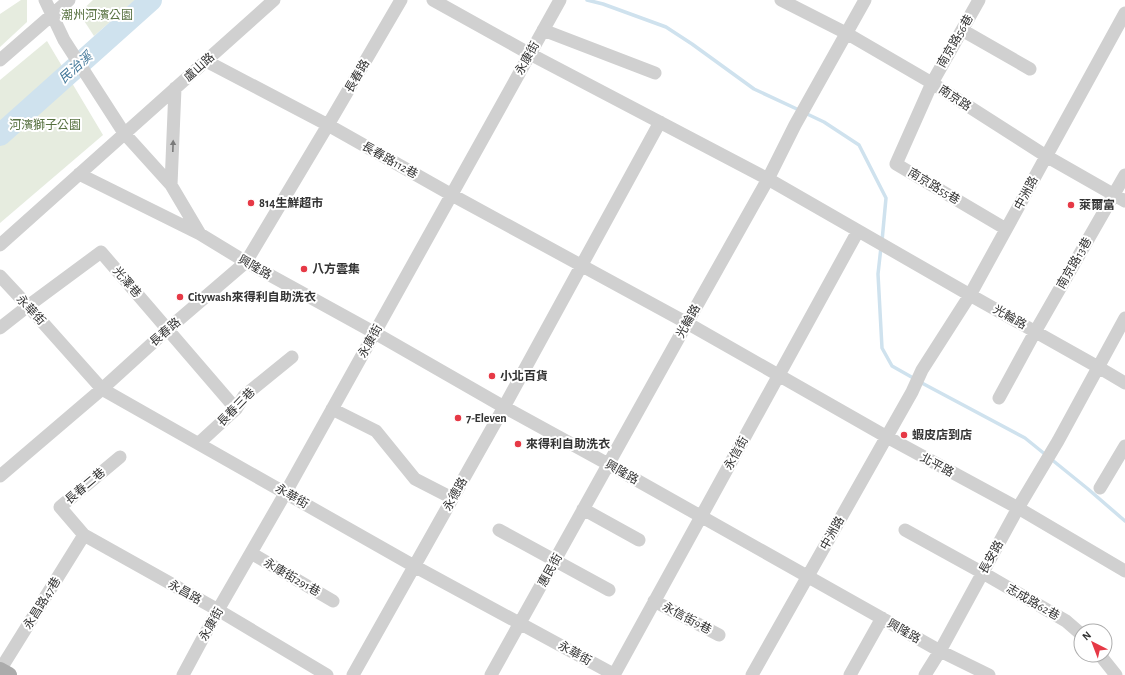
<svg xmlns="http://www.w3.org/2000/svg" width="1125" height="675" font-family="'Alegreya Sans','Noto Sans TC',sans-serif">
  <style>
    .green { fill: #e6ecdf }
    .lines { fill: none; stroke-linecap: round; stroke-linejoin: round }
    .stream { stroke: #cfe2ee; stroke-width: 3.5 }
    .river { stroke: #cfe2ee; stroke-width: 22 }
    .minor { stroke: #d0d0d0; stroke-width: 13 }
    .major { stroke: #ababab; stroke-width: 16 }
    .oneway { fill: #7a7a7a }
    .poi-dot { fill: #e63946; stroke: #fff; stroke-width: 1.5 }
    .labels { text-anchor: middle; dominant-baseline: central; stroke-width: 4; stroke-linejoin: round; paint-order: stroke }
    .park-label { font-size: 12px; fill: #56703f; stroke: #fff }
    .street-label { font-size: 12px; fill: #333; stroke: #fff }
    .poi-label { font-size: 12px; font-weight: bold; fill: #333; stroke: #fff; text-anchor: start }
    .water-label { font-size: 13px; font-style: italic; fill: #3f7597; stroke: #fff }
  </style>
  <rect width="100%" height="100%" fill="#fff"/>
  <path class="green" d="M21 0H27V22L0 47V14Z
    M93 0H135L94 36 79 13Z
    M47 41 103 135 0 223V80Z"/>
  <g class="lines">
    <path class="stream" d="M587 0 603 4 666 27 692 44 754 89 799 110
      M805 113 824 122 859 145 886 198 882 241
      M881 247 878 274 882 348 892 366 915 379
      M920 382 1025 438 1046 455
      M1051 459 1088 489 1125 521"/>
    <path class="river" d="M0 135 151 0"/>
    <path class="minor" d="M45 0 64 40 124 133 171 185 200 234
      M433 0 530 54 768 179 970 295 1098 367 1125 383
      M781 0 846 33 932 83 1046 156 1125 201
      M979 0 932 83 896 164 1006 229
      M543 30 655 73
      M962 30 1030 69
      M0 60 69 0
      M206 61 328 125 452 195 687 323 887 437 1018 508 1125 571
      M79 174 200 234 246 262 375 333 504 407 608 464 940 651 989 675
      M171 185 175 88
      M0 245 274 0
      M0 276 28 306 102 389 414 566 615 675
      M0 328 28 306 101 252 236 409
      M999 398 1035 332 1125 175
      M332 409 376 431 415 479 452 498
      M199 443 236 409 244 396 292 357
      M120 457 60 507 84 535 218 610 327 675
      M0 476 102 389 168 329 246 262 328 125 401 0
      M1100 488 1125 446
      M583 509 639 540
      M499 530 609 590
      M905 530 983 573 1066 621 1081 634
      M251 553 333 601
      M654 601 719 635
      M1100 655 1116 675
      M0 670 84 535
      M183 675 218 610 286 492 560 0
      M353 675 504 407 660 122
      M491 675 687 323 768 179 795 125 865 0
      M614 675 858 231
      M752 675 912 392 922 370 970 295 1125 13
      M850 675 882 618
      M925 675 940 651 1018 508 1058 441 1125 318"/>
    <path class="major" d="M0 670 9 675"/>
  </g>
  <defs><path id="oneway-solid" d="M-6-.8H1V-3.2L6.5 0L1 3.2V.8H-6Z"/></defs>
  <use class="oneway" href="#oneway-solid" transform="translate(173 146) rotate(-88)"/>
  <g class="poi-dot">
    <circle cx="251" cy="203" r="4"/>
    <circle cx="1071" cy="205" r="4"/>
    <circle cx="304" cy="269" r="4"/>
    <circle cx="180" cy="297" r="4"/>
    <circle cx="492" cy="376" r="4"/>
    <circle cx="458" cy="418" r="4"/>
    <circle cx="904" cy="435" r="4"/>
    <circle cx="518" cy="444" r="4"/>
  </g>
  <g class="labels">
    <g class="park-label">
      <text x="97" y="15">潮州河濱公園</text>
      <text x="45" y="125">河濱獅子公園</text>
    </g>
    <g class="street-label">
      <text transform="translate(955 41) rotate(-60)">南京路56巷</text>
      <text transform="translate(527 58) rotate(-61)">永康街</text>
      <text transform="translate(199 67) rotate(-42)">盧山路</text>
      <text transform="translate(357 76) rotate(-60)">長春路</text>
      <text transform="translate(955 98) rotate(33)">南京路</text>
      <text transform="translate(390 160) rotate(29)">長春路112巷</text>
      <text transform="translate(934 186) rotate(31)">南京路55巷</text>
      <text transform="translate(1026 193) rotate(-62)">中洲路</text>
      <text transform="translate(1074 263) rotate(-60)">南京路13巷</text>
      <text transform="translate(255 267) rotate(29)">興隆路</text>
      <text transform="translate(127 282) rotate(49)">光澤巷</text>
      <text transform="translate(31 310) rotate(47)">永華街</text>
      <text transform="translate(1010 317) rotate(29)">光輪路</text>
      <text transform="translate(688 321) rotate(-61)">光輪路</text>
      <text transform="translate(165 332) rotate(-41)">長春路</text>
      <text transform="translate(370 341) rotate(-61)">永康街</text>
      <text transform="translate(236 407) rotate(-46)">長春三巷</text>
      <text transform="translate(736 453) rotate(-61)">永信街</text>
      <text transform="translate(937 465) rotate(28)">北平路</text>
      <text transform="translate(622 472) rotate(29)">興隆路</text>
      <text transform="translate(85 486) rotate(-40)">長春二巷</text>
      <text transform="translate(455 494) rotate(-61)">永德路</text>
      <text transform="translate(292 496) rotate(30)">永華街</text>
      <text transform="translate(832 533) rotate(-61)">中洲路</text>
      <text transform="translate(991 557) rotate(-61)">長安路</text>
      <text transform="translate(550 570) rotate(-61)">惠民街</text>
      <text transform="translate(292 577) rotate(30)">永康街291巷</text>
      <text transform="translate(185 592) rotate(29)">永昌路</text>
      <text transform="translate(1033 602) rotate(30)">志成路62巷</text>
      <text transform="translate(42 603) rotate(-58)">永昌路47巷</text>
      <text transform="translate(687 618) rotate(28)">永信街9巷</text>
      <text transform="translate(211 624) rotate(-61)">永康街</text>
      <text transform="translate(904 631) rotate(29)">興隆路</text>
      <text transform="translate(575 653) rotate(29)">永華街</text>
    </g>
    <g class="poi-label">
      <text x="259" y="203">814生鮮超市</text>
      <text x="1079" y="205">萊爾富</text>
      <text x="312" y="269">八方雲集</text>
      <text x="188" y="297">Citywash來得利自助洗衣</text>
      <text x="500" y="376">小北百貨</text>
      <text x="466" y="418">7-Eleven</text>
      <text x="912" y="435">蝦皮店到店</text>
      <text x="526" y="444">來得利自助洗衣</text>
    </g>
    <g class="water-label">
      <text transform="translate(76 68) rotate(-42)">民治溪</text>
    </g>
  </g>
  <g transform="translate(1093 643) rotate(318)"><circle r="19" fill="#ffffff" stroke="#adadad"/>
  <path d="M0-3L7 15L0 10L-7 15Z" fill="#e63946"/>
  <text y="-6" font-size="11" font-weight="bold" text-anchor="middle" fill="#333333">N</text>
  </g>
</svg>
